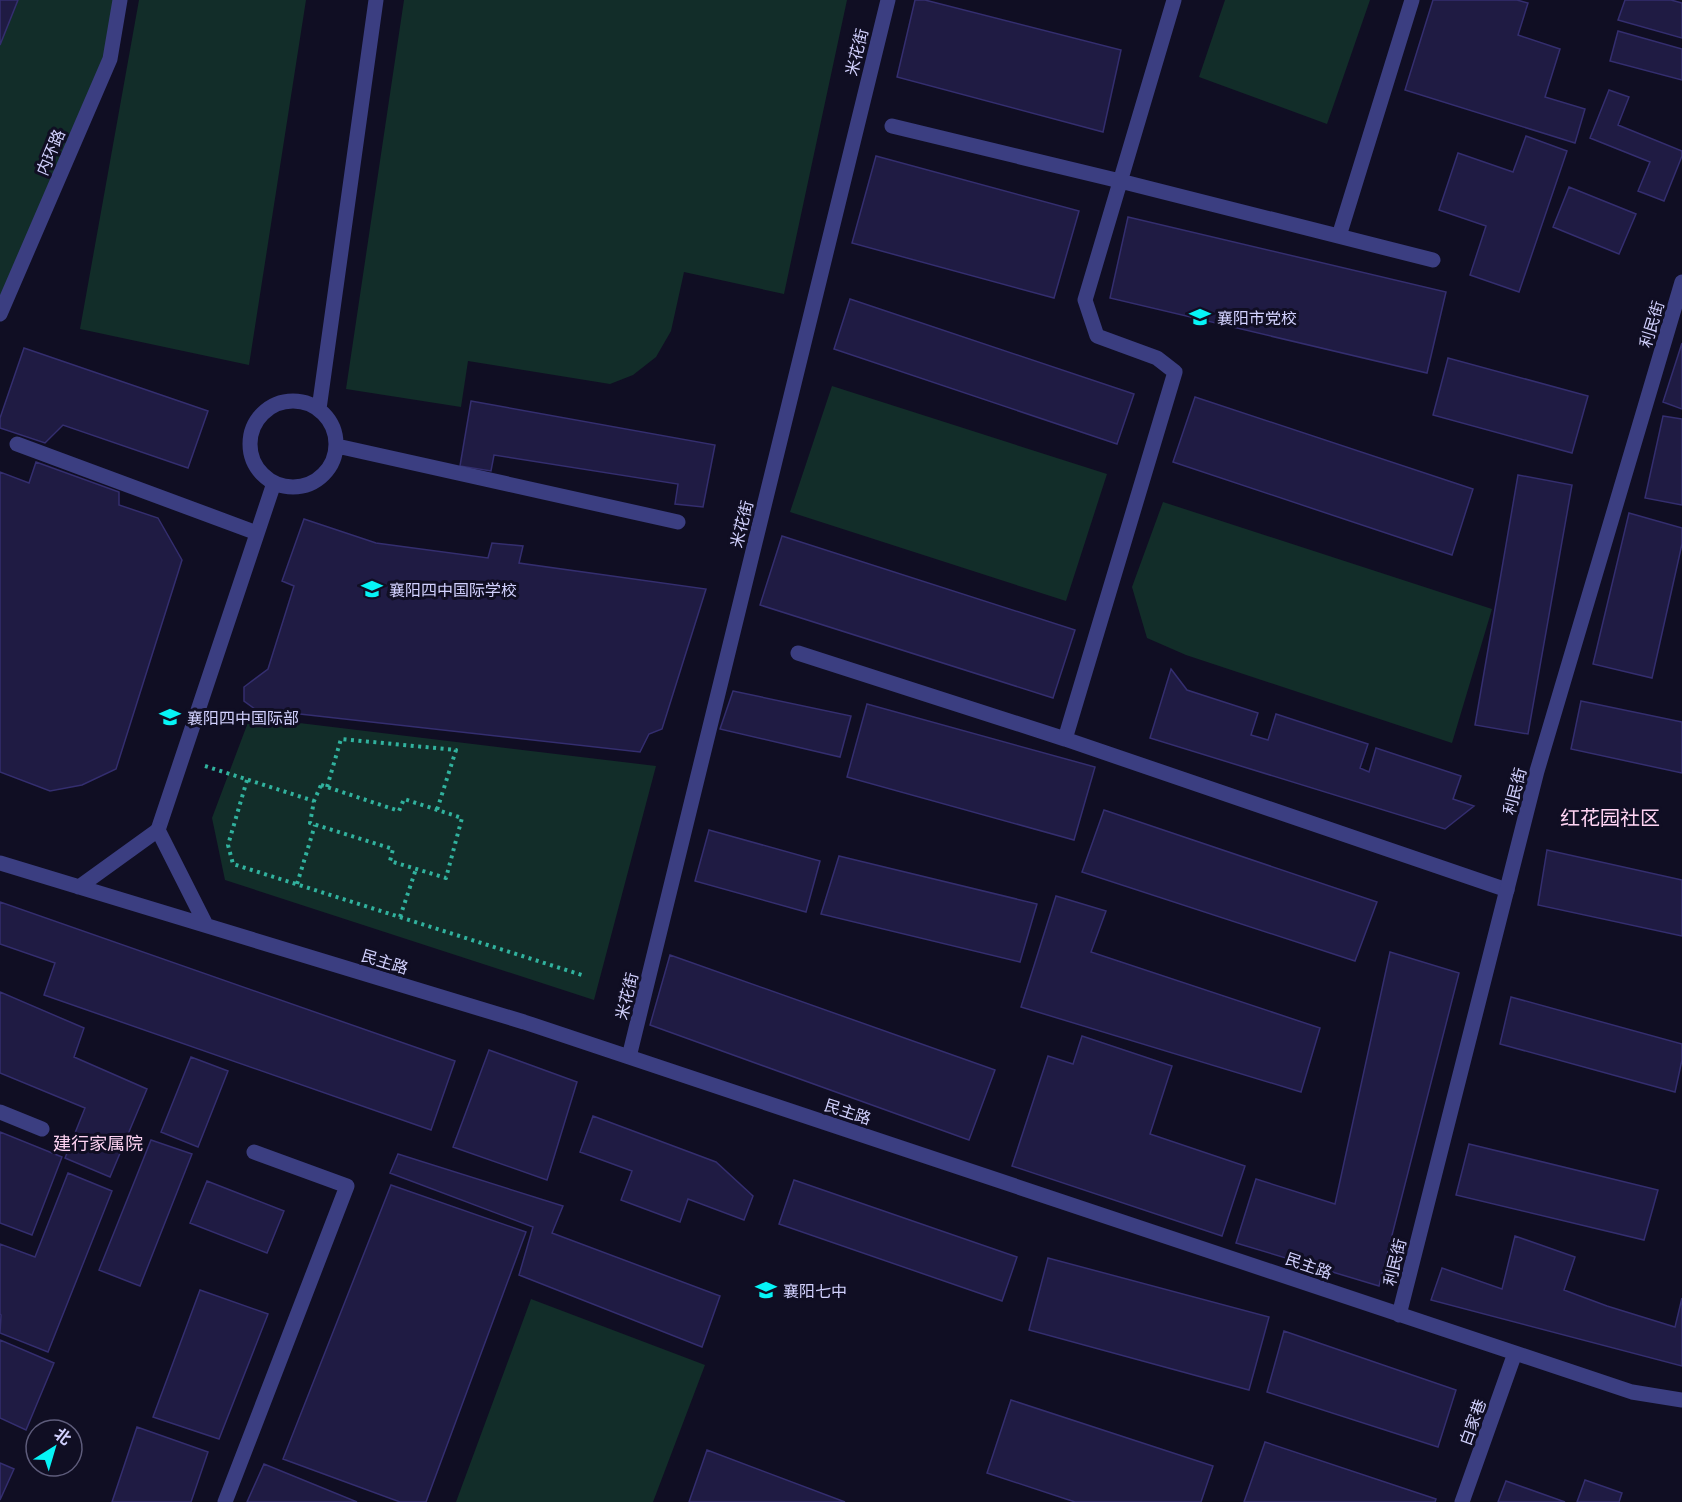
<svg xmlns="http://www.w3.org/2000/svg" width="1682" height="1502" font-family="'Exo 2','Noto Sans SC',sans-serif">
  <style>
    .green { fill: #122d29 }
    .building { fill: #1f1b43; stroke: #342e6f; stroke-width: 1.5 }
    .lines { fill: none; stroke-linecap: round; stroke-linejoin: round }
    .path { stroke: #31b29e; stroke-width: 4; stroke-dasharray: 3 4.5; stroke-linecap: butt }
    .service { stroke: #3b3e81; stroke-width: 15 }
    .minor { stroke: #3b3e81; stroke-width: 15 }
    .tertiary { stroke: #3b3e81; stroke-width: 15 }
    .labels { text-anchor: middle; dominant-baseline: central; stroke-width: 6; stroke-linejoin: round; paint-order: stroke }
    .street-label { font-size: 16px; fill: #d2d1fe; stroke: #100e23 }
    .poi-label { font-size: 16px; fill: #d2d1fe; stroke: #100e23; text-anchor: start }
    .neighbourhood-label { font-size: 18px; fill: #fed3f2; stroke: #100e23 }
    .quarter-label { font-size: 20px; fill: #fed3f2; stroke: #100e23 }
  </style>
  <rect width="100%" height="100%" fill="#100e23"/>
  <path class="green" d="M0 0H120L110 59 0 314Z
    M139 0H306L249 365 80 329Z
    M404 0H847L784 294 684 272 671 331 656 357 633 375 610 384 468 361 461 407 346 389Z
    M1225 0H1370L1327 124 1199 77Z
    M832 386 1107 474 1066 601 790 512Z
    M1163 502 1492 609 1452 743 1186 655 1147 638 1132 587Z
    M250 717 656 766 594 1000 225 880 212 818Z
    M531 1299 705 1365 653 1502H456Z"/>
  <path class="building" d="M0 0H18L0 45Z
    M915 0H925L1121 50 1103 132 897 77Z
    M1433 0H1517L1528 3 1518 35 1560 49 1545 97 1585 109 1575 143 1405 90Z
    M1625 0H1671L1682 3V38L1618 20Z
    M1618 31 1682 49V80L1610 61Z
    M1609 90 1629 97 1618 125 1682 151V156L1664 201 1638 191 1650 162 1590 138Z
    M1526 136 1567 151 1519 292 1470 275 1486 226 1439 210 1458 153 1513 172Z
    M876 156 1079 211 1054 298 852 243Z
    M1569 187 1636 214 1619 254 1553 227Z
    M1128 217 1446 292 1427 373 1110 298Z
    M850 299 1134 394 1117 444 834 349Z
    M1682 343V409L1663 402Z
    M24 348 208 411 188 468 63 425 45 443 0 428V418Z
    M1448 358 1588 396 1572 453 1433 415Z
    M1195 397 1473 489 1452 555 1173 462Z
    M471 401 715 445 703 507 675 504 678 484 494 455 491 471 460 466Z
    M1663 416 1682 419V505L1645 498Z
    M36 462 119 492V505L158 518 182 560 116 769 82 785 50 791 0 772V472L29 483Z
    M1518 475 1572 485 1528 734 1475 725Z
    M1629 513 1682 528V544L1652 678 1593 664Z
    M304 519 376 543 488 558 492 543 523 546 519 563 706 589 662 729 649 734 640 752 255 709 244 701V687L268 669 294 586 282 581Z
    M782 536 1075 630 1053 698 760 605Z
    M1171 669 1187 690 1258 713 1251 735 1268 740 1276 714 1368 744 1360 768 1369 772 1376 748 1461 776 1453 799 1474 806 1445 829 1150 738Z
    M733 691 851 716 840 757 720 729Z
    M1581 701 1682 722V773L1571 749Z
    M867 704 1095 767 1074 840 847 777Z
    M1104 810 1377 902 1355 961 1082 872Z
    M709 830 820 861 806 912 695 881Z
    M1547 850 1682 880V936L1538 905Z
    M839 856 1037 904 1020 962 821 914Z
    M1056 896 1106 911 1091 952 1320 1028 1301 1092 1021 1007Z
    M0 902 455 1061 431 1130 44 995 55 963 0 944Z
    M1390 952 1459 973 1379 1286 1236 1243 1256 1179 1335 1204Z
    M670 955 995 1070 969 1140 650 1025Z
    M0 992 84 1028 74 1057 147 1089 110 1177 65 1158 85 1108 0 1073Z
    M1511 997 1682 1044V1060L1675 1092 1500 1044Z
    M1082 1036 1172 1066 1150 1134 1245 1166 1222 1236 1012 1166 1048 1056 1073 1064Z
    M489 1050 577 1082 547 1180 453 1147Z
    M191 1057 228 1071 198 1147 161 1132Z
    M593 1116 716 1162 753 1196 744 1220 688 1199 680 1222 621 1200 632 1171 580 1152Z
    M0 1132 62 1157 32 1235 0 1223Z
    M151 1140 192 1154 140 1286 99 1270Z
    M1469 1144 1658 1190 1644 1240 1456 1195Z
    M398 1154 563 1206 552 1233 720 1296 702 1347 519 1275 533 1227 390 1173Z
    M68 1173 112 1191 48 1352 0 1333 1 1315 0 1314V1244L35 1257Z
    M794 1180 1017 1257 1002 1301 779 1224Z
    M207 1181 284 1211 267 1253 190 1223Z
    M391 1185 526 1232 426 1502H400L283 1459Z
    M1515 1236 1575 1257 1564 1290 1607 1306 1675 1327 1682 1298V1366L1431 1300 1442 1268 1502 1289Z
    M1048 1258 1269 1317 1249 1390 1029 1330Z
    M200 1290 268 1314 219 1439 153 1417Z
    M1284 1331 1456 1390 1438 1447 1267 1392Z
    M0 1340 54 1363 26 1430 0 1418Z
    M1011 1400 1213 1466 1201 1502H1075L987 1473Z
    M137 1427 208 1452 191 1502H112Z
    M1265 1442 1436 1499 1435 1502H1244Z
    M707 1450 845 1502H689Z
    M0 1463 14 1469 0 1500Z
    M264 1464 357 1502H247Z
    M1585 1480 1622 1493 1619 1502H1577Z
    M1506 1481 1565 1502H1498Z"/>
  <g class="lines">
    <path class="path" d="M205 766 314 801
      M247 780 228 845 233 864 582 975
      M321 785 399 811 404 799 462 818 446 878 390 861 393 849 310 823 314 801Z
      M327 787 341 739 456 750 437 810
      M297 884 315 825
      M400 917 416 869"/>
    <path class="service" d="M892 126 1120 181 1433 260
      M1339 236 1412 0
      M250 444a43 43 0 1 1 86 0a43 43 0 1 1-86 0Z
      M319 409 376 0
      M17 444 257 533
      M337 446 678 522
      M798 653 1065 739 1175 372 1157 358 1097 336 1085 300 1174 0
      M1065 739 1507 890
      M158 830 274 483
      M0 1112 42 1129
      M225 1502 347 1186 254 1152"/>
    <path class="minor" d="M0 863 524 1022 1632 1392 1682 1400
      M79 887 158 830 206 925
      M629 1057 888 0
      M1399 1315 1537 771 1682 282
      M1462 1502 1515 1353"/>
    <path class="tertiary" d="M0 314 110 59 120 0"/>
  </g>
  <defs>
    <symbol id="university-bare" viewBox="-9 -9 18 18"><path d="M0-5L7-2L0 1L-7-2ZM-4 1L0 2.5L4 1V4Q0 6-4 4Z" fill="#06f4f6" stroke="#100e23" stroke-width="2.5" paint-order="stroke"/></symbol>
    <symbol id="school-bare" viewBox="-9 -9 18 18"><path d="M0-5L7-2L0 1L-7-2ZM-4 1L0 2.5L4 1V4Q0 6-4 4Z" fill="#06f4f6" stroke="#100e23" stroke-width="2.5" paint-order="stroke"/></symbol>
  </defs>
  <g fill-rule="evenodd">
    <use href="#university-bare" x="1185" y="302" width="30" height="30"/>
    <use href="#school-bare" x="357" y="574" width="30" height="30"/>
    <use href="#school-bare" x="155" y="702" width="30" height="30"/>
    <use href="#school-bare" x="751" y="1275" width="30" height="30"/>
  </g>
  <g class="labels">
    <g class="street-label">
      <text transform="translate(856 52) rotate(-76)">米花街</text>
      <text transform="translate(50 152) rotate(-67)">内环路</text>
      <text transform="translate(1651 324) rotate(-73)">利民街</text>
      <text transform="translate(741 524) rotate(-76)">米花街</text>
      <text transform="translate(1514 791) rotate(-75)">利民街</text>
      <text transform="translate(385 961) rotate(17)">民主路</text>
      <text transform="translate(626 996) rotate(-76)">米花街</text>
      <text transform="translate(848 1111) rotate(18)">民主路</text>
      <text transform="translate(1394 1262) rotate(-76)">利民街</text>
      <text transform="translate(1309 1265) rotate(19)">民主路</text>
      <text transform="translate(1472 1422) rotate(-70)">白家巷</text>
    </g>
    <g class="poi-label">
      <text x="1217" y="317">襄阳市党校</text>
      <text x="389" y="589">襄阳四中国际学校</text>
      <text x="187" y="717">襄阳四中国际部</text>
      <text x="783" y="1290">襄阳七中</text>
    </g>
    <g class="neighbourhood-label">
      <text x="98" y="1143">建行家属院</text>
    </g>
    <g class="quarter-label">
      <text x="1610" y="817">红花园社区</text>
    </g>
  </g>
  <g transform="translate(54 1448) rotate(37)"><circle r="28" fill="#100e23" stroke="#5e5c7b" stroke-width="1.5"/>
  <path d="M0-4.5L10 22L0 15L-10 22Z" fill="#06f4f6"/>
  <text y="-9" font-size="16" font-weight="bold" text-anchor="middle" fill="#d2d1fe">北</text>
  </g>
</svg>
